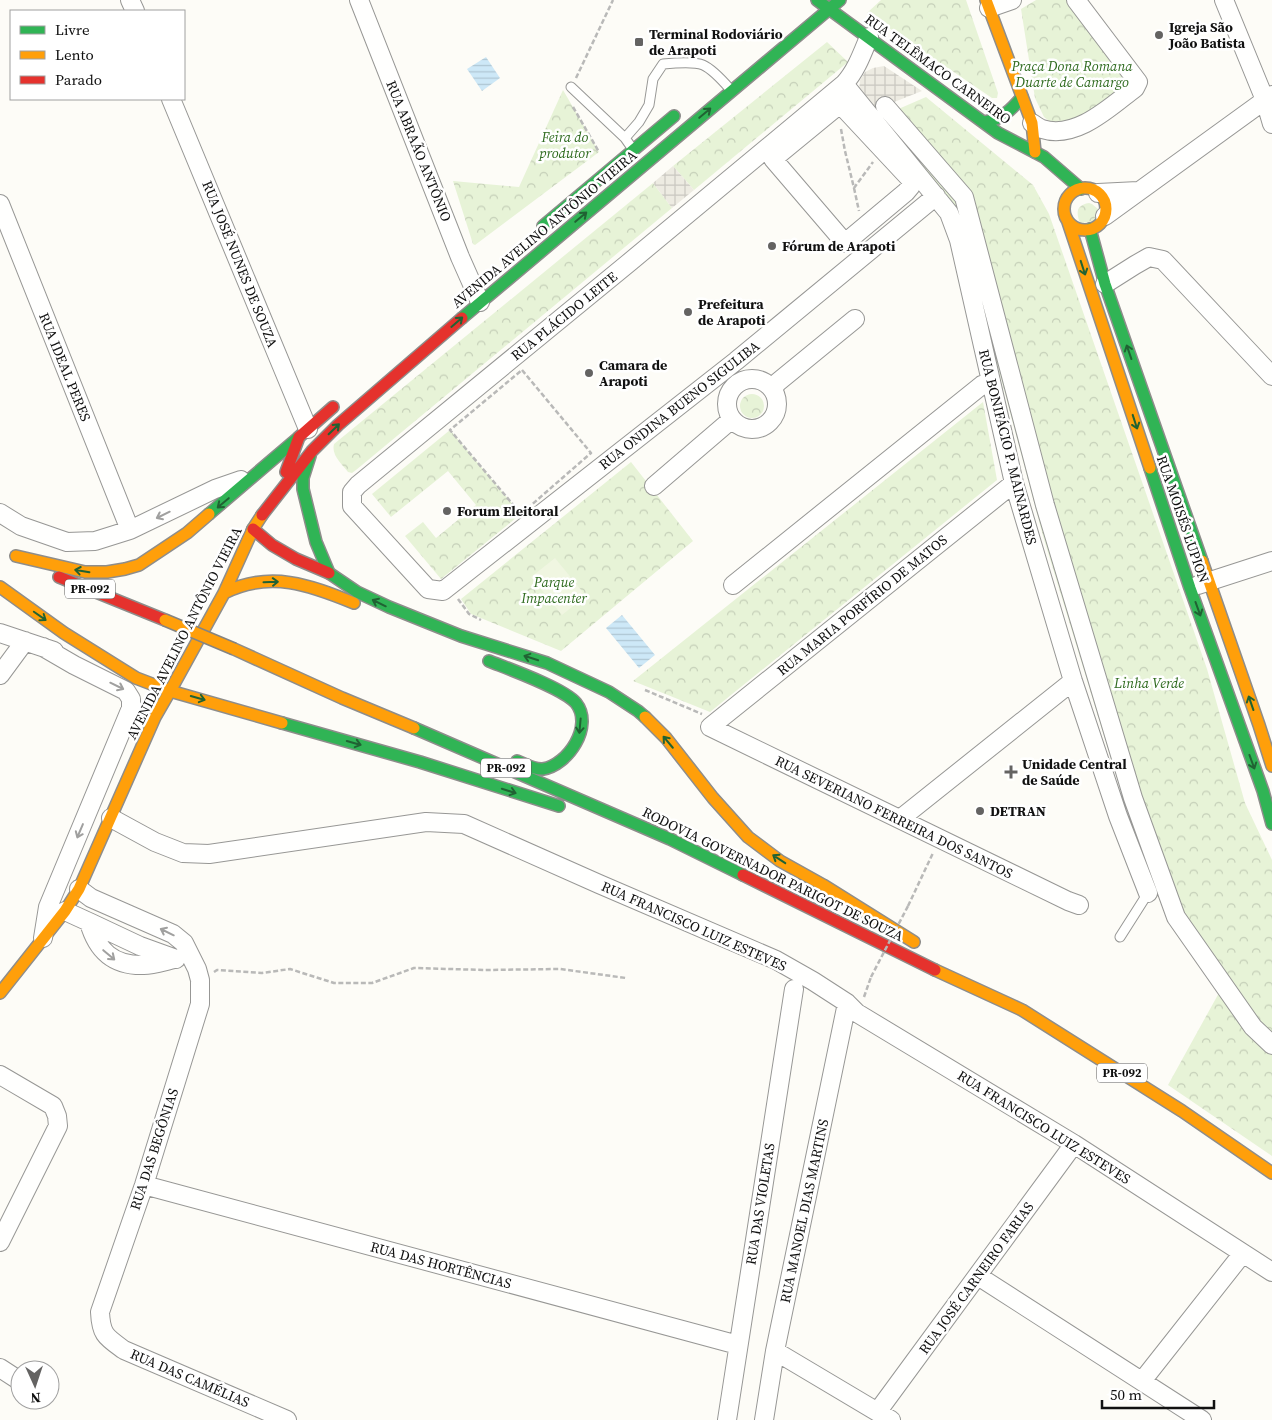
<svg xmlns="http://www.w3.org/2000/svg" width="1272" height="1420" font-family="'Source Serif 4',serif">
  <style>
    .park { fill: url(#park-crowns) }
    .pitch { fill: #f0f6e1 }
    .plaza { fill: url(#plaza-grid) }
    .water { fill: url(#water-rules) }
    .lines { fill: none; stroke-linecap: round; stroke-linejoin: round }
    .lane-casing { stroke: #979795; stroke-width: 11 }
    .street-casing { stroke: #979795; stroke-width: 20 }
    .fast-casing { stroke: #8e8d8b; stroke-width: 14 }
    .slow-casing { stroke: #8e8d8b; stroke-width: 14 }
    .jam-casing { stroke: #8e8d8b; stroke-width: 14 }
    .path { stroke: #b9b9b8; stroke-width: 2.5; stroke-dasharray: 5 2.5; stroke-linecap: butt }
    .lane { stroke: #fffffe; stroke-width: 9 }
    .street { stroke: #fffffe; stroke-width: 18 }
    .fast { stroke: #30b455; stroke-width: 11 }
    .slow { stroke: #ff9f0a; stroke-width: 11 }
    .jam { stroke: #e5322d; stroke-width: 11 }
    .slow-bridge-casing { stroke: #858482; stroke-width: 14; stroke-linecap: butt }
    .path-bridge { stroke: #b9b9b8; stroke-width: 2.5; stroke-dasharray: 5 2.5; stroke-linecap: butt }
    .slow-bridge { stroke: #ff9f0a; stroke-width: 11 }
    .oneway { stroke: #206233 }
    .oneway2 { stroke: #a0a09f }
    .poi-dot { fill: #646362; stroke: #fff; stroke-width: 2 }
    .labels { text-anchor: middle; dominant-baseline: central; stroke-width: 5; stroke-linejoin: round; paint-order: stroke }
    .shield { fill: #fff; stroke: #585858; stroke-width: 1 }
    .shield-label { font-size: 12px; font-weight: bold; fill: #111 }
    .poi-label { font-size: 14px; font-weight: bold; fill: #111; stroke: #fff; text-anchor: start }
    .park-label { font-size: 14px; font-style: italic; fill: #2f6b1f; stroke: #fff }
    .street-label { font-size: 14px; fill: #111; stroke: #fff }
  </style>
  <defs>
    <pattern id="park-crowns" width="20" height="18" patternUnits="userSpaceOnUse" patternTransform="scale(1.25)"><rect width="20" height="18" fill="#e7f3d7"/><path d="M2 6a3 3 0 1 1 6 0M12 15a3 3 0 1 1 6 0" fill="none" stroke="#c5cfb8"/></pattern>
    <pattern id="plaza-grid" width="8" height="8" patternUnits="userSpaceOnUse" patternTransform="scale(1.25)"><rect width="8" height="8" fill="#edebe2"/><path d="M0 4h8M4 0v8" fill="none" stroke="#cac8c1"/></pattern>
    <pattern id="water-rules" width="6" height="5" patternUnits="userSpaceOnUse" patternTransform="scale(1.25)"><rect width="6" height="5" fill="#cde8f7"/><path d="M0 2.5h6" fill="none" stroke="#afc6d3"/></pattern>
  </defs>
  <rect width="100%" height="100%" fill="#fdfcf7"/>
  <path class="park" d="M881 0H966L998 93 997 98H992L867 13Z
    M1036 0H1068L1128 84 1082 119 1055 126 1044 117 1035 98 1021 9Z
    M827 42 848 62 694 190 673 166Z
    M563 90 599 152 475 245 473 244 453 181 519 187Z
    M926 97 1033 185 1049 214 1207 669 1245 803 1272 860V1156L1168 1085 1220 991 1170 919 1154 882 1119 785 1043 536 963 236 880 117Z
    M653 183 672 208 356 470 352 473 348 472C342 464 331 455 334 444Z
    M1089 203 1092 204 1098 209 1099 213 1097 221 1080 223C1076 213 1076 205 1089 203Z
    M740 406a12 12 0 1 1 24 0a12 12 0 1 1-24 0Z
    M983 402 997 480 710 712 633 681Z
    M450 430 521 514 441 579 405 536 423 522 436 538 476 505 448 471 391 517 372 494Z
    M631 462 693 541 561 651 471 614 461 599Z"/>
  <path class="pitch" d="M555 558 586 596 562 615 531 577Z"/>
  <path class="plaza" d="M884 66 922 91 874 110 859 91 860 80 865 72 873 68Z
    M673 166 694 190 672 208 653 183Z"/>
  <path class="water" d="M486 57 500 78 482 91 467 69Z
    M622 615 655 655 639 668 606 628Z"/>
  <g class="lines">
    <defs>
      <path id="lane" d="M571 87 625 138
        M632 148 625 138 639 122 649 105 653 79 663 64C673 63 694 61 703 65 712 69 723 81 730 89
        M1120 937 1148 893"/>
      <path id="street" d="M130 0 135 11
        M359 0 460 257 480 302
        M1224 0 1265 100 1272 124
        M989 8 1012 0
        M869 37C862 54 856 71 844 84L631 261 358 485 352 492V506L428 589 443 591 736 361 936 196
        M844 84 949 213 959 240 1014 483 1073 681 1118 816 1148 893
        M171 99 308 429
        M840 104 911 180V186L906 192 845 243 773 159Z
        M885 106 964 197 1045 505 1133 798 1176 917 1253 1027 1272 1045
        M1032 123C1035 125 1039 128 1042 129 1076 140 1110 107 1135 88L1138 82 1076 0
        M1098 193 1138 191
        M0 204 130 530
        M1105 216 1272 95
        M1105 284 1135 265 1149 257 1163 260 1272 376
        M727 404a25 25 0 1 1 50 0a25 25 0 1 1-50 0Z
        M772 389 778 382 855 319
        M1014 483 710 727 1068 901 1079 905
        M654 486 731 420
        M0 513 21 526 67 542 95 541 130 530 215 489 241 480
        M733 585 982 385 991 381
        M1198 585 1272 561
        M0 633 54 651
        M43 647 74 665 126 691 131 699V708L48 907 43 938
        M0 675 25 641
        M111 818 155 842 183 853 209 854 426 822 464 824 599 884 776 960 813 981 847 1003 857 1013 1074 1144 1272 1272
        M900 819 1073 681
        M79 889 91 898 173 934 184 943 197 969 200 980V1004L144 1185 100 1312C101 1335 106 1337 124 1350L287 1420
        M65 911 89 922C97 951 113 966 144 965 154 965 165 961 175 959
        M89 922 140 946 176 959
        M0 1075 53 1106 57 1116 58 1126 0 1242
        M144 1185 738 1345
        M978 1276 1202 1420
        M775 1351 891 1420
        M0 1368 20 1381
        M1142 1381 1243 1253
        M878 1411 1074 1144
        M727 1420 794 989
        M764 1420 775 1351 847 1003"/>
      <path id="fast" d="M817 0 998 133 1044 157 1081 189
        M985 122C1002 119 1011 110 1022 97
        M543 226 674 116
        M1090 229 1105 284 1202 561
        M462 318 840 0
        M310 456 303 478V489L316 542 329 573 357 592 389 607 461 636 547 663 609 692 638 711 645 717
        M1150 468 1190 588 1263 791 1272 824
        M209 514 298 438
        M489 661C509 669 563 688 576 703 594 726 568 765 543 769 534 770 525 764 517 761
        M282 723 420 762 559 806
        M414 728 670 839 743 875"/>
      <path id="slow" d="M986 0 1032 123 1035 152
        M1064 209a21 21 0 1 1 42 0a21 21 0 1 1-42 0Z
        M1068 222 1150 468
        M16 556 85 572H107L125 569 139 565 187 533 209 514
        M1202 561 1259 725 1272 766
        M0 587 64 633 136 678 170 691 282 723
        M224 593C270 570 310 585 354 603
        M234 649 342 698 414 728
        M170 691 224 593 253 529 262 515
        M645 717 666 738 713 798 748 837 780 861 823 885 914 942
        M935 970 1022 1010 1182 1111 1272 1173
        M0 993 65 911 79 889 155 717 170 691"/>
      <path id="jam" d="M286 472 299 437 333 407
        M262 515 312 451 338 425 462 318
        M253 529 272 545 296 559 329 573
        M59 577 165 620
        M743 875 935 970"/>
    </defs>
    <use href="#lane" class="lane-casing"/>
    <use href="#street" class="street-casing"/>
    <use href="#fast" class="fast-casing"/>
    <use href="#slow" class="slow-casing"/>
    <use href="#jam" class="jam-casing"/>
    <path class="path" d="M576 78 613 0
      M573 107 599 152
      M841 129 845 151 854 188 873 162
      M854 188 859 211
      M522 370 591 453 521 514 450 430Z
      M458 599 469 614 481 620
      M645 690 702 714
      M908 906 933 853
      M214 972 217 970 262 973 290 969 334 983H372L414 968 485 970 560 969 626 978
      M864 997 871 977"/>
    <use href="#lane" class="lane"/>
    <use href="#street" class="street"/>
    <use href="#fast" class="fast"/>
    <use href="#slow" class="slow"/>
    <use href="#jam" class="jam"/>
    <defs>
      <path id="slow-bridge" d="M165 620 234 649"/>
    </defs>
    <use href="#slow-bridge" class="slow-bridge-casing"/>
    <path class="path-bridge" d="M871 977 908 906"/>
    <use href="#slow-bridge" class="slow-bridge"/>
  </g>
  <defs><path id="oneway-shaft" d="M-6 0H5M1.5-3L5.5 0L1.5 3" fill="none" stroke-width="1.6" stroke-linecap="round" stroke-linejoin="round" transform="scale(1.25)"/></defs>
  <g class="oneway">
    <use href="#oneway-shaft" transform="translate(705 113) rotate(-40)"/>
    <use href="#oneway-shaft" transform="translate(581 217) rotate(-40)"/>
    <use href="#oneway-shaft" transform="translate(1083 268) rotate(72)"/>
    <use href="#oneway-shaft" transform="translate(457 322) rotate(-41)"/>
    <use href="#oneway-shaft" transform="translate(1129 352) rotate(-109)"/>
    <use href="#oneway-shaft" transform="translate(1135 422) rotate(72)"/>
    <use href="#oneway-shaft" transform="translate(334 429) rotate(-44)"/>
    <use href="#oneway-shaft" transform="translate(223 503) rotate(140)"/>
    <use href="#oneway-shaft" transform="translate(82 571) rotate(-171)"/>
    <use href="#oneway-shaft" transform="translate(271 582) rotate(-2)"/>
    <use href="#oneway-shaft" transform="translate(379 603) rotate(-154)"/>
    <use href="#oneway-shaft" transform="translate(1198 609) rotate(70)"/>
    <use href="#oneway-shaft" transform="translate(40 616) rotate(35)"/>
    <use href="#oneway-shaft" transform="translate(531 658) rotate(-162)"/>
    <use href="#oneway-shaft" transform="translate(198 698) rotate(16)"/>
    <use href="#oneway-shaft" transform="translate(1251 703) rotate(-109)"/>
    <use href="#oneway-shaft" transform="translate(580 726) rotate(95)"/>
    <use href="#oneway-shaft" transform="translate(668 742) rotate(-130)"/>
    <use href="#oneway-shaft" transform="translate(354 743) rotate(16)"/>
    <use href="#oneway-shaft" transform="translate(1252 762) rotate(70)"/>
    <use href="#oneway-shaft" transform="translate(509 791) rotate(18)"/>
    <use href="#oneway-shaft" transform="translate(779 859) rotate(-147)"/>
  </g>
  <g class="oneway2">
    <use href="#oneway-shaft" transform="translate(163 515) rotate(154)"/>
    <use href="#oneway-shaft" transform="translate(117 686) rotate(26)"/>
    <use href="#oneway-shaft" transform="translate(80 831) rotate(113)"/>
    <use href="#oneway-shaft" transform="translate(167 932) rotate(-154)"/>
    <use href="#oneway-shaft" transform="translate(109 955) rotate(40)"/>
  </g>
  <g class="poi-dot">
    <circle cx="1159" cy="35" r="5"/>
    <rect x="634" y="37" width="10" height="10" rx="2.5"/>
    <circle cx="772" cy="246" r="5"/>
    <circle cx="688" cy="312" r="5"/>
    <circle cx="589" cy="373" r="5"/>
    <circle cx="447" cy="511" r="5"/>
    <path d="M1008.5 764.5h5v5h5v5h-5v5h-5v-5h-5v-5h5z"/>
    <circle cx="980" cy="811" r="5"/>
  </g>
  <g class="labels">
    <g class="shield">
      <rect x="65" y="579.5" width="50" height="19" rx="4"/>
      <rect x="481" y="758.5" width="50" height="19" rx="4"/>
      <rect x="1097" y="1063.5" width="50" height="19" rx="4"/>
    </g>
    <g class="shield-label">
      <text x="90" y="589">PR-092</text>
      <text x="506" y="768">PR-092</text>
      <text x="1122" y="1073">PR-092</text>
    </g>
    <g class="poi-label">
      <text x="1169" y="27">Igreja São<tspan x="1169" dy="16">João Batista</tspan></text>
      <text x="649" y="34">Terminal Rodoviário<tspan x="649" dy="16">de Arapoti</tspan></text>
      <text x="782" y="246">Fórum de Arapoti</text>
      <text x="698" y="304">Prefeitura<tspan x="698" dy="16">de Arapoti</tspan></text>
      <text x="599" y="365">Camara de<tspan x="599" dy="16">Arapoti</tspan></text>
      <text x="457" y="511">Forum Eleitoral</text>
      <text x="1022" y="764">Unidade Central<tspan x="1022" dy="16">de Saúde</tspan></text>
      <text x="990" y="811">DETRAN</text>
    </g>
    <g class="park-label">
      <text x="1072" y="66">Praça Dona Romana<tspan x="1072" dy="16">Duarte de Camargo</tspan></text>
      <text x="565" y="137">Feira do<tspan x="565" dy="16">produtor</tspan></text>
      <text x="554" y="582">Parque<tspan x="554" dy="16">Impacenter</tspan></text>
      <text x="1149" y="683">Linha Verde</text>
    </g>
    <g class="street-label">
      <text transform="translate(938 69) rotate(36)">RUA TELÊMACO CARNEIRO</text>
      <text transform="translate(419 151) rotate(68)">RUA ABRAÃO ANTÔNIO</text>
      <text transform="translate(544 229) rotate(-40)">AVENIDA AVELINO ANTÔNIO VIEIRA</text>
      <text transform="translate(240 264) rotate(68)">RUA JOSÉ NUNES DE SOUZA</text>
      <text transform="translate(564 316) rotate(-39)">RUA PLÁCIDO LEITE</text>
      <text transform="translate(65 367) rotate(68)">RUA IDEAL PERES</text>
      <text transform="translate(679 405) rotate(-38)">RUA ONDINA BUENO SIGULIBA</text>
      <text transform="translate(1008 447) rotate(76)">RUA BONIFÁCIO P. MAINARDES</text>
      <text transform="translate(1183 519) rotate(71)">RUA MOISÉS LUPION</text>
      <text transform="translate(862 605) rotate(-39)">RUA MARIA PORFÍRIO DE MATOS</text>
      <text transform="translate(184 633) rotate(-63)">AVENIDA AVELINO ANTÔNIO VIEIRA</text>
      <text transform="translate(894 817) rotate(26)">RUA SEVERIANO FERREIRA DOS SANTOS</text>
      <text transform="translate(773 874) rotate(26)">RODOVIA GOVERNADOR PARIGOT DE SOUZA</text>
      <text transform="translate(694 926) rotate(24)">RUA FRANCISCO LUIZ ESTEVES</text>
      <text transform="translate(1044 1127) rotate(32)">RUA FRANCISCO LUIZ ESTEVES</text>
      <text transform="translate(154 1149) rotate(-72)">RUA DAS BEGÔNIAS</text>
      <text transform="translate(760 1204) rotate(-81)">RUA DAS VIOLETAS</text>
      <text transform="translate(804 1211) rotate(-78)">RUA MANOEL DIAS MARTINS</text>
      <text transform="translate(441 1265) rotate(15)">RUA DAS HORTÊNCIAS</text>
      <text transform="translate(976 1278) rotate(-54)">RUA JOSÉ CARNEIRO FARIAS</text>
      <text transform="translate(190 1378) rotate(23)">RUA DAS CAMÉLIAS</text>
    </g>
  </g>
  <rect x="10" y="10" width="175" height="90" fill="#ffffff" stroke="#a0a0a0"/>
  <rect x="20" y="26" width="25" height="8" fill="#30b455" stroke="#a0a0a0"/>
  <text x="55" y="35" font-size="15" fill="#111111">Livre</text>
  <rect x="20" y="51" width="25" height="8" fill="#ff9f0a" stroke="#a0a0a0"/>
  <text x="55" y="60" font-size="15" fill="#111111">Lento</text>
  <rect x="20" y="76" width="25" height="8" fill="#e5322d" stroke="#a0a0a0"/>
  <text x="55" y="85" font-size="15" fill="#111111">Parado</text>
  <g transform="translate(35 1385) rotate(177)"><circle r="24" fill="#ffffff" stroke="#a0a0a0"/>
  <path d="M0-4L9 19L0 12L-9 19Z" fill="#646362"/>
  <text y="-8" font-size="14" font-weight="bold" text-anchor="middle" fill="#111111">N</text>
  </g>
  <path d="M1102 1400v8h112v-8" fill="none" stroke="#111111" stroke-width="2.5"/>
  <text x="1110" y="1400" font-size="15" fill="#111111" stroke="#ffffff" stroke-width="4" paint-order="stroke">50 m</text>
</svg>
